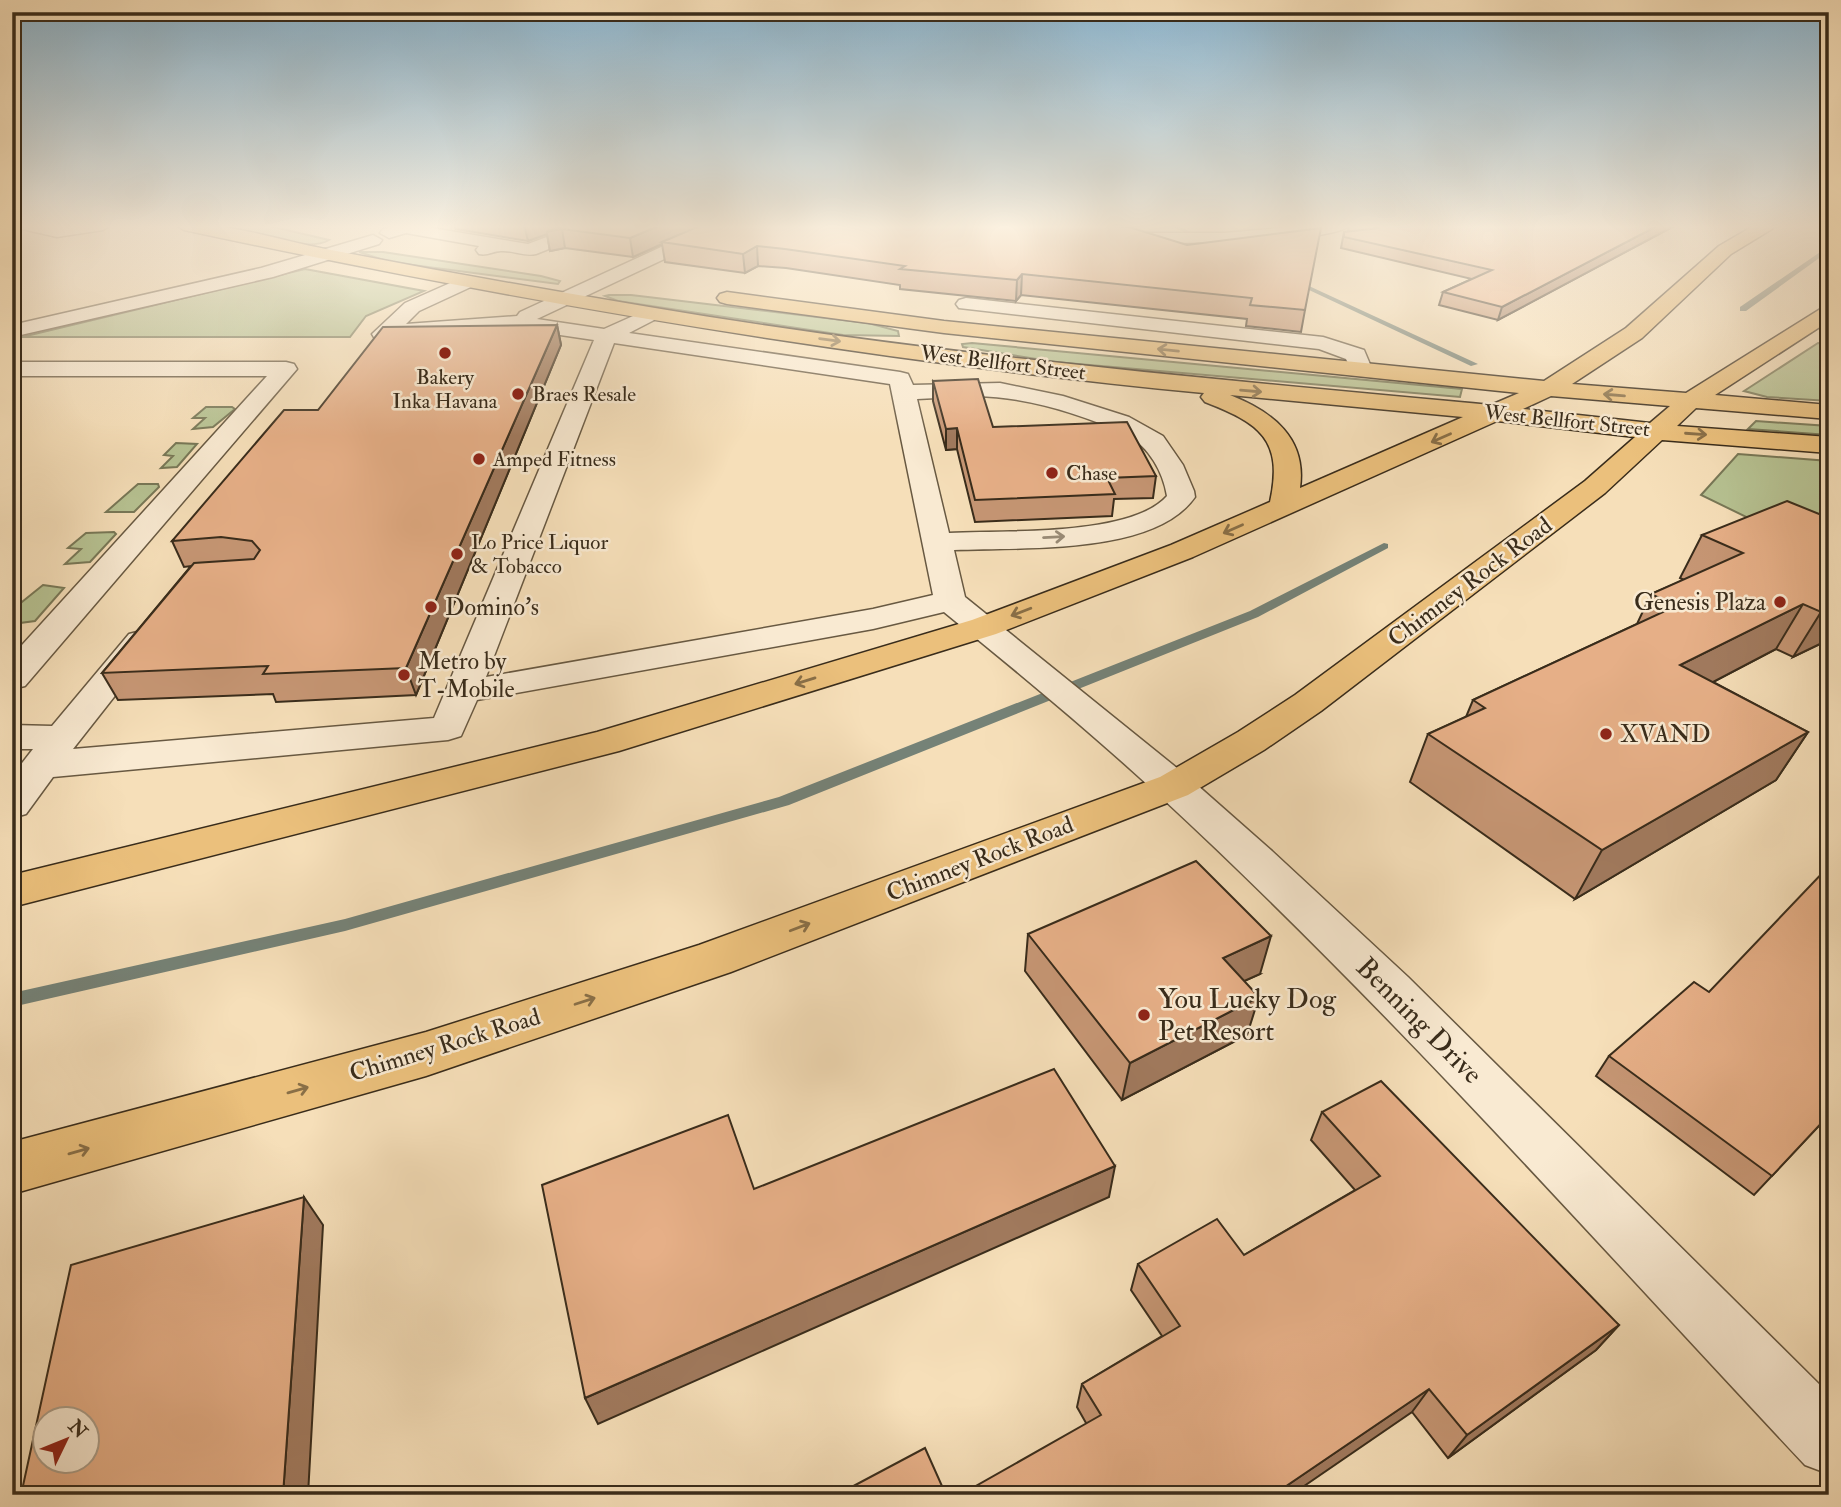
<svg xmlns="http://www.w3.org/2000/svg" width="1841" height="1507" font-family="'IM FELL Double Pica',serif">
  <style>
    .green { fill: #b7c393; stroke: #787857; stroke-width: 2 }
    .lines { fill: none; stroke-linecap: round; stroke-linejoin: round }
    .stream { fill: #758277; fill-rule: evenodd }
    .minor-casing { stroke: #685942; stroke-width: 3 }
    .major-casing { stroke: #392c1b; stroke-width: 3 }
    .minor { fill: #f9ead2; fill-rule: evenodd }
    .major { fill: #ebc07c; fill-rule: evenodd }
    .wall { fill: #c69674; stroke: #392c1b; stroke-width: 2 }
    .shaded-wall { fill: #a17a5e; stroke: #392c1b; stroke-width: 2 }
    .building { fill: #e6af87; stroke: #392c1b; stroke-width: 2; fill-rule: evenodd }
    .oneway { stroke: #896f47 }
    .oneway2 { stroke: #998b76 }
    .poi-dot { fill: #8f2418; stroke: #f9ead2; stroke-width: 2.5 }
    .labels { text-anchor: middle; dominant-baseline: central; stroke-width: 5; stroke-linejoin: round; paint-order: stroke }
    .far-street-label { font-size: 21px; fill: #392c1b; stroke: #f9ead2 }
    .far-poi-label { font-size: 21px; fill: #392c1b; stroke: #f9ead2; text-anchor: start }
    .street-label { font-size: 24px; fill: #392c1b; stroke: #f9ead2 }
    .poi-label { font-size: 24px; fill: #392c1b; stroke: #f9ead2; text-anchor: start }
    .near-poi-label { font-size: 28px; fill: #392c1b; stroke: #f9ead2; text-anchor: start }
    .near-street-label { font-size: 28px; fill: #392c1b; stroke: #f9ead2 }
  </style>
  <rect width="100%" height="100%" fill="#f6dfb9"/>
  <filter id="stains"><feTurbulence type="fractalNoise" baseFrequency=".00286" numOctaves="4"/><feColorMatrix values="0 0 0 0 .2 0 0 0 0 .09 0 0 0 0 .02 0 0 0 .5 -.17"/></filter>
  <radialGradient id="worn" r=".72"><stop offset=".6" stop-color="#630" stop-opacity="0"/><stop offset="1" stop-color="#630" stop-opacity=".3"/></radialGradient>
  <path class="green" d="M214 225H265L329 240C306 254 241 231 214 225Z
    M359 252H383L541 276 560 281 558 284 390 262Z
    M305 269 424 291 366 316 350 337H22Z
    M609 295H631L868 323 898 331 899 336 843 335 618 301 605 296Z
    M972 343 1462 389 1460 397 1055 362 963 347 962 344Z
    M1818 343 1829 345V401L1767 397 1744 391Z
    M206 407H232L235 409 213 427 193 429 205 418H193Z
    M1756 421 1829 426V435L1748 429Z
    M176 443 197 444 177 467 161 468 173 456 164 455Z
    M1738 454 1829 461V557L1701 495Z
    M138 484H158L159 487 134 512H106Z
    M114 532 116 534 90 562 65 564 81 549 68 548 86 533Z
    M43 585 64 588 35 621 12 624V610Z"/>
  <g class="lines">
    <path class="stream" d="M1169 225H1176L1208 240 1203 241Z
      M1829 246V251L1746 311H1740V307Z
      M1292 280H1296L1478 364 1471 366 1292 282Z
      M1384 543 1388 544V548L1258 617 789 805 345 931 12 1007V993L345 919 779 797 1250 611Z"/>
    <defs>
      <path id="minor" d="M20 225H111L103 230 57 237 22 229Z
        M399 225H414L528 244 579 225H595L596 227 594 231 536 254C524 257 513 250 501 251 493 251 488 256 479 254L476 250 479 246 406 233 389 238 380 233 383 229Z
        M709 225H730L728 229 537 319 604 329 651 308 658 310 661 314 658 318 629 333 900 372 908 374 913 385 1000 383 1063 396 1129 417 1163 436 1183 465 1194 491 1195 497C1154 556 1020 547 954 550L965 597 1188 777 1272 851 1408 977 1829 1394V1474L1805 1465C1594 1240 1389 1008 1162 798 1092 733 1018 672 944 612L873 629 477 700 461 736 448 740 53 777 26 814 12 818V776L33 749H12V725L52 726 129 634 141 631 153 634 158 641 73 749 434 718 594 340 513 328 405 336 396 333 383 340 375 339 372 334 405 303 466 276 476 282 473 286 419 311 406 324 517 316 520 312ZM614 343 890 384 933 595 873 609 486 677ZM976 396C1028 397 1081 414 1128 435 1149 448 1163 471 1167 496 1131 537 1003 530 949 533L917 399Z
        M1313 225H1350C1332 245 1152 243 1117 243L1108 238 1117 233H1224Z
        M373 235 382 240 379 244 273 277 12 337V325L261 268Z
        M966 298 1323 337 1364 350 1372 369 1369 374H1353L1346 359 1319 349 959 308 956 304 959 300Z
        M12 362H286L294 364 297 369 25 686 12 689V656L267 376H12Z"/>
      <path id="major" d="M176 225C225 221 278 240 326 249 433 270 541 289 649 307 927 354 1210 379 1491 405L1519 393 944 333 727 304 720 302 717 298 720 294 727 292 944 321 1544 381 1626 328 1719 246 1755 225H1774L1772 229 1731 254 1642 338 1572 384 1686 393 1822 308 1829 306V321L1715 395 1829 405V419L1696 408 1677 426 1829 437V453L1662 440 1605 493 1321 711 1264 750 1188 795 731 972 426 1076 12 1194V1142L426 1032 699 945 1160 777 1238 732 1295 695 1585 481 1635 437 1497 421 1193 557 996 634 619 751 12 907V875L597 732 972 620 1171 545 1270 502C1284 439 1259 423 1205 402L1201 397 1204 393C861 360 521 302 184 230ZM1230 395 1463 417 1300 488C1307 438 1273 412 1230 395ZM1551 396 1670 406 1650 423 1523 409Z"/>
    </defs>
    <use href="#minor" class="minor-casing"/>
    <use href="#major" class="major-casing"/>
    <use href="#minor" class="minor"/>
    <use href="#major" class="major"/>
  </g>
  <path class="wall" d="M454 225H1088L1305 310 1301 332 1246 326 1247 319 1021 295 1016 301 900 289V285L786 268 758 266 745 273 665 262 662 244 633 257 565 248 550 251 547 234 528 241 456 229Z
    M1349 225H1676L1498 320 1439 305 1443 292 1472 279 1341 248 1344 232H1348Z
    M557 325 561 345 416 695 276 702 273 694 118 700 102 673 191 566 184 567 172 541 318 410Z
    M933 381 993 427 1156 476 1153 498 1114 499 1112 516 975 522 957 449 946 450 933 401Z
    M1829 518V647L1822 643 1793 657 1776 649 1713 682 1808 732 1776 780 1575 899 1410 782 1428 734 1466 717 1473 700 1637 624 1651 594 1684 580 1680 578 1702 535Z
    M1028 934 1260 974 1244 981 1247 1035 1122 1100 1025 971Z
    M1709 992 1829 1115 1754 1195 1596 1076 1609 1056Z
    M1322 1112 1619 1325 1596 1350 1448 1458 1412 1412 1086 1423 1077 1407 1082 1384 1162 1336 1131 1290 1138 1264 1244 1255 1355 1190 1311 1140Z"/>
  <path class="shaded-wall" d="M524 225H573L562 229 565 248 550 251 547 234 528 241Z
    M661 225H704L662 242V244L633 257 630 238Z
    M1659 225H1676L1498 320 1502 307Z
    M757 246 758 266 745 273 743 254Z
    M1022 274 1021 295 1016 301 1017 280Z
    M557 325 561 345 416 695 406 668Z
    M957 428V449L946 450V429Z
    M1803 604 1776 649 1656 712 1680 665Z
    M1829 608V633L1822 643 1793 657 1821 612Z
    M1808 732 1776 780 1575 899 1602 850Z
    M1271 936 1260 974 1213 995 1223 958Z
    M1259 997 1247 1035 1122 1100 1130 1063Z
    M1115 1166 1109 1197 598 1424 585 1398Z
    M304 1197 323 1225 308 1495H283Z
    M1619 1325 1596 1350 1448 1458 1467 1435Z
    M1429 1389 1412 1412 1291 1495H1273Z"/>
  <path class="building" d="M567 225H661L630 238 562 229 546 232Z
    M702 225H1088L1129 227 1187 245 1321 228 1305 310 1250 305 1252 298 1022 274 1017 280 900 269 905 266 785 249 757 246 743 254 662 242Z
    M1367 225H1659L1502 307 1443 292 1492 270 1344 237V232L1380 228Z
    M557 325 406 668 263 674 268 666 102 673 194 563 254 559 260 550 252 541 221 537 172 541 284 410H318L383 327Z
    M978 379 993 427 1127 422 1156 476 1107 478 1115 494 975 500 957 428 946 429 933 381Z
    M1787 501 1829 518V608L1821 612 1803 604 1680 665 1808 732 1602 850 1428 734 1485 708 1473 700 1676 606 1651 594 1743 553 1702 535Z
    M1196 861 1271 936 1223 958 1259 997 1130 1063 1028 934Z
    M1829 866V1115L1772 1176 1609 1056 1694 982 1709 992Z
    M1054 1069 1115 1166 585 1398 542 1185 728 1115 754 1189Z
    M1381 1081 1619 1325 1467 1435 1429 1389 1273 1495H960L1101 1415 1082 1384 1180 1326 1138 1264 1217 1219 1244 1255 1380 1176 1322 1112Z
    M304 1197 283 1495H21L71 1265ZM46 1419H88V1461H46Z
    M925 1448 946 1495H846L844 1491Z"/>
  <defs><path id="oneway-shaft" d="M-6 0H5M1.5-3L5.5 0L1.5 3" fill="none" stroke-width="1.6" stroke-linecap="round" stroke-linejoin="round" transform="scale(1.75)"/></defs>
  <g class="oneway">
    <use href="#oneway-shaft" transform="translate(830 340) rotate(8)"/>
    <use href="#oneway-shaft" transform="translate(1168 350) rotate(-174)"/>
    <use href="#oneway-shaft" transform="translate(1251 391) rotate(5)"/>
    <use href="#oneway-shaft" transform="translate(1614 395) rotate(-175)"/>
    <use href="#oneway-shaft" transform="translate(1696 434) rotate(4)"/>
    <use href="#oneway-shaft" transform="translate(1441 438) rotate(156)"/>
    <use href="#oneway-shaft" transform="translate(1233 529) rotate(156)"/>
    <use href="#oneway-shaft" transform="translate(1021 612) rotate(159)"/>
    <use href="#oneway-shaft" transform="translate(805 681) rotate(163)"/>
    <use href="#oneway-shaft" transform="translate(800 927) rotate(-21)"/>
    <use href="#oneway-shaft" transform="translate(585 1001) rotate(-18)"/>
    <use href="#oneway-shaft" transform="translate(298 1090) rotate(-16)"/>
    <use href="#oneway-shaft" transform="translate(79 1151) rotate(-16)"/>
  </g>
  <use class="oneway2" href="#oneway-shaft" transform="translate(1054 537) rotate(-3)"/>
  <linearGradient id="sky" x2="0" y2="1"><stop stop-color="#8ab7d3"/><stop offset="0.52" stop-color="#fbf1e0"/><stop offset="1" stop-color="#fbf1e0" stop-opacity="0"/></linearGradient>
  <rect width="1841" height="436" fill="url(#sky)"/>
  <g class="poi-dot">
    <circle cx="445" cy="353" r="7"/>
    <circle cx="518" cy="394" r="7"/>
    <circle cx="479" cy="459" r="7"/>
    <circle cx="1052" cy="473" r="7"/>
    <circle cx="457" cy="554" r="7"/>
    <circle cx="1780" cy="602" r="7"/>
    <circle cx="431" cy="607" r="7"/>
    <circle cx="404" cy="675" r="7"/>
    <circle cx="1606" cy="734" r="7"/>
    <circle cx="1144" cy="1015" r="7"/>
  </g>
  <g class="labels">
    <g class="far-street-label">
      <text transform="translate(1003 363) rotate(7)">West Bellfort Street</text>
      <text transform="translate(1567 421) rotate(6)">West Bellfort Street</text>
    </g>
    <g class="far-poi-label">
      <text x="445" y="377" text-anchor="middle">Bakery<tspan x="445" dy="24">Inka Havana</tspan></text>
      <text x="532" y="394">Braes Resale</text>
      <text x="493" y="459">Amped Fitness</text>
      <text x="1066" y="473">Chase</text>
      <text x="471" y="542">Lo Price Liquor<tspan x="471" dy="24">&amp; Tobacco</tspan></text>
    </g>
    <g class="street-label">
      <text transform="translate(1470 582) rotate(-37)">Chimney Rock Road</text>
      <text transform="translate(980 859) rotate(-21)">Chimney Rock Road</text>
      <text transform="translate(445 1045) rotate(-17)">Chimney Rock Road</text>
    </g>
    <g class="poi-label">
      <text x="1766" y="602" text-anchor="end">Genesis Plaza</text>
      <text x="445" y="607">Domino's</text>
      <text x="418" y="661">Metro by<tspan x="418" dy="28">T-Mobile</tspan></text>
      <text x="1620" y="734">XVAND</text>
    </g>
    <g class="near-poi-label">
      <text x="1158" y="999">You Lucky Dog<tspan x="1158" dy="32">Pet Resort</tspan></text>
    </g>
    <g class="near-street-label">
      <text transform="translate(1419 1021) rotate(45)">Benning Drive</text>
    </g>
  </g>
  <rect width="1841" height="1507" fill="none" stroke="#f6dfb9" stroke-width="42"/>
  <rect x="14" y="14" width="1813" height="1479" fill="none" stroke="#392c1b" stroke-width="3.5"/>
  <rect x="21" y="21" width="1799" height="1465" fill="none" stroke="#392c1b" stroke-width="2"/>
  <g transform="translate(66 1440) rotate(47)"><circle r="33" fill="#f9ead2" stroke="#ac9e89" stroke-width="2"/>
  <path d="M0-5L12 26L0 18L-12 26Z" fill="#8f2418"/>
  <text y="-10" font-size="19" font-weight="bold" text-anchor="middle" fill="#392c1b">N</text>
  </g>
  <rect width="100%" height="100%" filter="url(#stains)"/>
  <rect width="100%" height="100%" fill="url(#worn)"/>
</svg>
